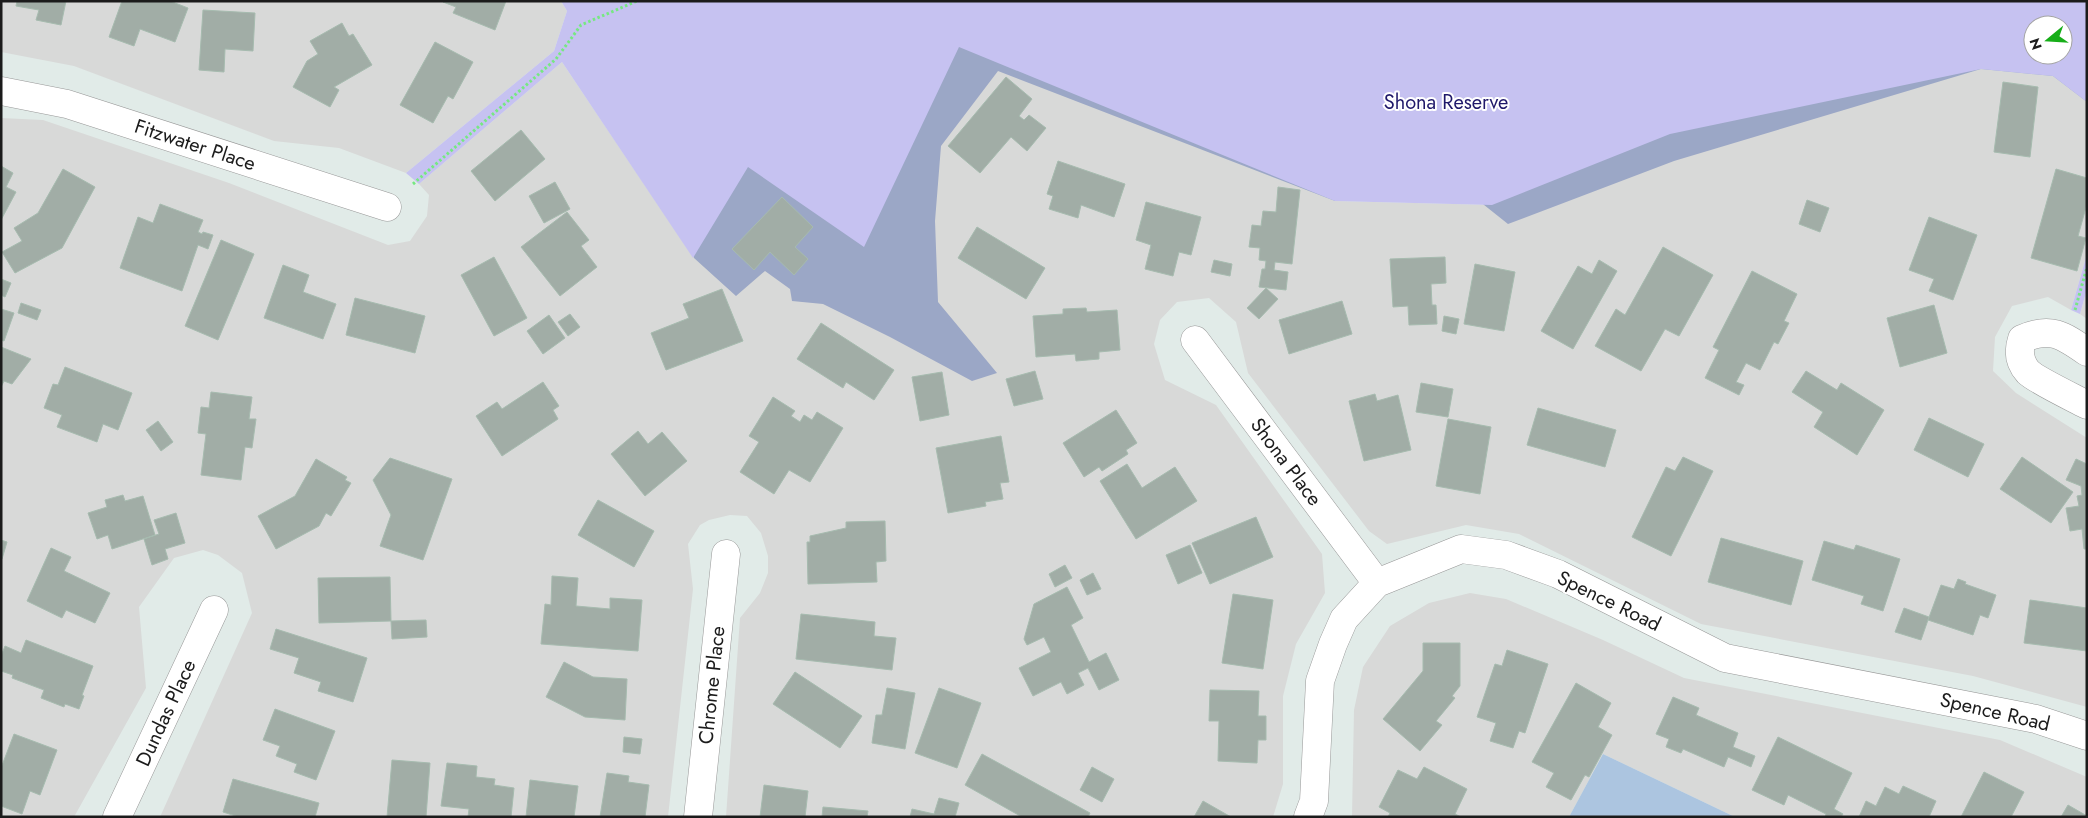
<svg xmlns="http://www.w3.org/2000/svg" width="2088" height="818" font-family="Jost,sans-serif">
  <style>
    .residential { fill: #d8d9d8 }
    .grass { fill: #acc5e0 }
    .forest { fill: #9ba7c6; fill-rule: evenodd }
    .park { fill: #c6c2f1; fill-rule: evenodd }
    .building { fill: #a1ada6; stroke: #a6bbaf }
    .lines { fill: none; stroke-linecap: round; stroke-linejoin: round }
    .street-casing { stroke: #989898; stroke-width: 29 }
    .path { stroke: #76e882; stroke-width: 3; stroke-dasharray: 2.5 2.5; stroke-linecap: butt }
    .street { stroke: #fff; stroke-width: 28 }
    .labels { text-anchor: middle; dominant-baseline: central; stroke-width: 4; stroke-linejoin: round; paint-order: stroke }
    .park-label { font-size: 20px; fill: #1f186a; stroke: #fff }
    .street-label { font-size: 20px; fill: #1b1b1b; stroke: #fff }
  </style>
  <rect width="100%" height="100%" fill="#e1ebe8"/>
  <path class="residential" d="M1 1H561L567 11 554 51 406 173 339 148 274 141 74 66 1 52Z
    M983 57 1335 201 1492 205 1981 69 2053 76 2087 102V254L2071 310 2048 297 2012 306 1995 337 1993 371 2016 393 2087 438V707L1973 676 1701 624 1519 534 1466 525 1387 544 1369 531 1248 373 1236 322 1209 298 1177 302 1160 320 1154 344 1165 380 1216 405 1322 554 1325 593 1296 644 1283 696V784L1273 817H726L740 618 760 593 768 573V556L761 533 747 516 730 515 709 520 700 525 688 544 693 589 668 817H160L252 613 242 573 218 555 203 550 174 558 139 607 146 688 74 817H1V118L43 120 229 183 388 245 410 241 427 216 429 195 419 184 562 62 693 257 748 166Z
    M2087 289V319L2080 314Z
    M1470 593 1506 599 1603 640 1684 678 2000 740 2087 777V817H1735L1603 754 1569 817H1352L1354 710 1363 667 1390 626 1429 603Z"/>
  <path class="grass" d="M1603 754 1735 817H1569Z"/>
  <path class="forest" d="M724 1H2087V102L2053 76 1981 69 1674 161 1508 224 1464 189 1335 201 998 71 941 146 935 221 938 302 997 373 972 381 890 337 823 304 792 301 790 289 765 271 736 296 694 258 650 71ZM2033 25H2063V55H2033Z"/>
  <path class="park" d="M561 1H2087V102L2053 76 1981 69 1670 134 1492 205 1335 201 959 47 864 247 748 167 693 258 562 62 419 184 406 173 554 51 567 11ZM2033 25H2063V55H2033Z
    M2087 254V289L2080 314 2071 310Z"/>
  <path class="building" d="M17 1H66L61 25 36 20 39 10 16 6Z
    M122 1H170L188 8 175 42 140 29 134 46 109 37Z
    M506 1 495 30 453 13 456 7 443 2Z
    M203 10 255 13 253 51 225 49 224 72 199 70Z
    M342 23 349 36 353 34 372 65 334 87 339 90 330 107 293 87 307 61 318 54 310 41Z
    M435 42 473 62 453 99 448 96 433 123 400 105Z
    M1006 77 1032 99 1019 116 1024 120 1029 115 1046 128 1027 151 1011 137 980 173 948 146Z
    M2003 82 2038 87 2030 157 1994 152Z
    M521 130 545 159 495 201 471 171Z
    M1058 161 1125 184 1114 217 1081 205 1078 218 1049 209 1053 196 1047 194Z
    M1 166 13 173 6 187 16 192 1 220Z
    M63 169 95 187 62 248 15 273 2 252 22 241 14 228 38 213Z
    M2056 169 2087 178V204L2078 236 2086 238 2077 271 2031 258Z
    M555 182 570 209 544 223 529 196Z
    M1278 187 1300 190 1292 264 1275 262 1274 270 1288 272 1286 290 1259 287 1262 269H1265L1266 261 1259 260 1260 248 1249 247 1252 225 1261 226 1263 211 1276 212Z
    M782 197 813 227 795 247 808 259 794 275 770 252 754 270 732 249Z
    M1807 200 1829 208 1820 232 1799 224Z
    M1146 202 1201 217 1191 255 1179 252 1173 276 1145 269 1151 245 1136 240Z
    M160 204 203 220 198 232 202 234 203 232 213 235 208 249 198 245 182 291 120 268 138 217 153 223Z
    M567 212 589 240 581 246 597 267 560 296 521 247Z
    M1929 217 1977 235 1953 300 1929 291 1934 279 1909 270Z
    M977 227 1045 268 1026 299 958 258Z
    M221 240 254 254 218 340 185 326Z
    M1663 247 1713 275 1679 336 1665 329 1641 371 1595 346 1616 309 1625 315Z
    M494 257 527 318 494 336 461 275Z
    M1445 257 1446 283 1431 284 1432 305H1436L1437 324 1409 325 1408 306 1393 307 1390 259Z
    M1214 260 1232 264 1230 276 1211 272Z
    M1599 260 1617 271 1573 349 1541 331 1578 266 1592 274Z
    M1475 264 1515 272 1504 331 1464 324Z
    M283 265 309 275 303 292 336 304 323 339 264 318Z
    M1752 271 1797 294 1784 321 1789 323 1778 344 1774 342 1760 370 1746 363 1736 382 1744 385 1739 395 1705 378 1719 350 1713 347Z
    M1 279 11 283 5 297 1 295Z
    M1266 288 1278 299 1259 319 1247 308Z
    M722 289 743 341 666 370 651 333 689 318 683 304Z
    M355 298 425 316 415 353 346 335Z
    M1342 301 1352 334 1289 354 1279 320Z
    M21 303 41 310 37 320 18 313Z
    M1934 305 1947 353 1900 367 1887 318Z
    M1086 308 1087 312 1117 310 1120 350 1099 352V359L1076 361 1075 354 1036 357 1033 316 1063 314V309Z
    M1 309 14 313 4 341 1 340Z
    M570 314 580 327 568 336 558 322Z
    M549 315 565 338 543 354 527 331Z
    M1444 316 1459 319 1456 334 1442 331Z
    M821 323 894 370 874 400 846 382 843 388 797 359Z
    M1 347 31 359 12 384 4 381 1 387Z
    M65 367 132 393 118 430 103 424 97 442 57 427 62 415 44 408 53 384 58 385Z
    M1035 371 1043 399 1014 406 1006 379Z
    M1806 371 1837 390 1841 383 1884 410 1857 455 1814 427 1823 412 1792 392Z
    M942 372 949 415 920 421 912 377Z
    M543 382 559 406 553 410 558 419 502 456 476 416 497 402 502 409Z
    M1421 383 1453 389 1448 417 1416 412Z
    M211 392 252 397 249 419H256L252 448 245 447 241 480 201 475 206 434 198 433 201 407 209 408Z
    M1375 394 1377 401 1398 395 1411 450 1364 461 1349 401Z
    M773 397 795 411 791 416 800 422 804 415 812 420 817 412 843 428 810 482 789 470 774 494 740 472 759 442 749 436Z
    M1538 408 1616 430 1605 467 1527 445Z
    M1116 410 1137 443 1126 450 1128 454 1102 471 1099 467 1084 477 1063 443Z
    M1929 418 1984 444 1968 477 1914 450Z
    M1448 419 1491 427 1480 494 1436 486Z
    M158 421 173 442 161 451 146 430Z
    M638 431 648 444 662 432 687 461 645 496 611 454Z
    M1001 436 1009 482 1000 483 1003 499 985 502 986 506 948 513 936 448Z
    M1683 457 1713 471 1671 556 1632 537 1666 467 1675 471Z
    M2022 457 2073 492 2051 523 2000 489Z
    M390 458 452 479 423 560 380 546 391 515 373 480Z
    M316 459 347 477 345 480 351 483 331 516 326 513 319 526 276 549 258 516 295 496Z
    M2076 459 2087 464V549H2084L2082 529 2070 531 2066 508 2079 506 2077 496 2082 495 2081 486 2066 480Z
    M1127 464 1142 488 1175 467 1197 501 1136 539 1100 481Z
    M123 495 125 501 143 496 155 535 112 549 108 535 97 539 88 513 107 507 105 500Z
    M598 500 654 531 634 567 578 535Z
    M176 513 185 543 165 549 168 559 152 565 144 539 159 534 154 520Z
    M1256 517 1273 557 1210 584 1192 543Z
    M885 521 886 561 876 562 877 582 808 584 807 542H810V536L846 528V522Z
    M1721 538 1803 561 1791 605 1708 582Z
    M1 540 7 542 2 559H1Z
    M1824 541 1854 550 1856 545 1900 559 1883 611 1861 604 1864 596 1812 580Z
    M1190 545 1202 573 1178 584 1166 555Z
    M51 548 71 557 64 571 110 593 95 623 66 610 62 618 27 601Z
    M1065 565 1072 578 1055 587 1049 574Z
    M1093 573 1101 589 1087 595 1080 580Z
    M552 576 578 578 576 606 610 609V598L642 600 638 651 541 644 545 604 551 605Z
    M390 577 391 621 319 623 318 578Z
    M1958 579 1966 582 1965 584 1996 595 1988 618 1980 615 1973 635 1928 620 1941 585 1954 589Z
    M1067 587 1083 618 1071 625 1089 662 1106 653 1119 680 1099 690 1088 668 1078 673 1084 685 1067 694 1061 682 1033 696 1019 668 1051 652 1044 637 1027 645 1024 639 1034 604Z
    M1233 594 1273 600 1263 669 1222 663Z
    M2030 600 2087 608V651L2024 643Z
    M1904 608 1929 617 1921 640 1895 632Z
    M801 614 875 622 874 636 896 638 892 670 796 659Z
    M426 620 427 637 392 639 391 621Z
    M276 629 367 658 353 702 318 691 321 682 294 673 299 658 270 649Z
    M26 640 93 666 82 695 84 696 79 709 65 704 64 707 41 698 44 690 12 678 13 675 1 671V656L5 646 21 653Z
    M1423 643H1460V686L1452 696 1455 698 1436 721 1442 725 1420 751 1383 719 1423 671Z
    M1507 650 1548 664 1525 733 1519 731 1513 748 1490 741 1496 723 1477 717 1495 664 1502 666Z
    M564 662 593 677 627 679 625 720 585 717 546 697Z
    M795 672 862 716 840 748 773 704Z
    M1576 683 1611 703 1598 727 1612 735 1589 777 1585 775 1571 800 1546 787 1554 773 1532 762Z
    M887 688 915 693 905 749 872 743 876 715H882Z
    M939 688 981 703 957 768 915 753Z
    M1210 690 1259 691 1258 716H1266V740H1258L1257 763 1218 761 1219 721H1209Z
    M1673 697 1699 708 1696 715 1738 733 1733 747 1755 756 1751 767 1728 757 1724 767 1683 749 1681 753 1666 747 1669 739 1656 734Z
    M275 709 335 731 316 780 294 772 297 764 276 756 280 746 263 740Z
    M14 734 57 750 40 795 30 791 22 814 1 806V768Z
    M624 737 642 739 640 754 623 752Z
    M1778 737 1852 773 1834 809 1843 814 1841 817H1825L1826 814 1788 795 1784 805 1752 790Z
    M982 754 1090 813 1088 817H1022L965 785Z
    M392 760 430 763 426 817H387Z
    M447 763 477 766 476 777 495 779 494 785 514 788 511 817H468L469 809 441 806Z
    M1092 767 1114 779 1102 802 1080 790Z
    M1424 767 1467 789 1455 814 1461 817H1388L1390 813 1379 807 1398 770 1417 779Z
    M1984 772 2024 792 2011 817H1961Z
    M607 773 629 776 628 782 649 785 645 817H600Z
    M233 779 319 803 315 817H239L223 812Z
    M530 780 578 786 574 817H526Z
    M764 785 808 791 805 817H760Z
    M1903 786 1936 801 1929 817H1859L1866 801 1876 806 1885 787 1899 794Z
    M939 798 959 803 955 817H910L912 809 934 814Z
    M1203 801 1231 817H1194Z
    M2068 805 2087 816V817H2061Z
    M823 807 868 811 867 817H822Z"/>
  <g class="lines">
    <defs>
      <path id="street" d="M1 91 67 104 387 207
        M1195 340 1377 583
        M2087 352C2063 335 2050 326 2022 339 2018 351 2019 362 2028 372 2036 380 2074 398 2087 405
        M117 817 214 610
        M698 817 726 554
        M1308 817 1314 801 1320 681 1333 644 1344 619 1377 583 1461 549 1506 555 1558 574 1725 658 2036 719 2087 736"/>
    </defs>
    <use href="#street" class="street-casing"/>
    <path class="path" d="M413 184 556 59 581 25 637 1
      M2075 310 2087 267"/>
    <use href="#street" class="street"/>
  </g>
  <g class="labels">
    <g class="park-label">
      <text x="1446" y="102">Shona Reserve</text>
    </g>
    <g class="street-label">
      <text transform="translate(195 145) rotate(18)">Fitzwater Place</text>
      <text transform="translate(1286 462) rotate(53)">Shona Place</text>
      <text transform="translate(1609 601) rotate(26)">Spence Road</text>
      <text transform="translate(712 685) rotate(-84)">Chrome Place</text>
      <text transform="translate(1995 712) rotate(13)">Spence Road</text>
      <text transform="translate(166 713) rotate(-65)">Dundas Place</text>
    </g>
  </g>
  <rect width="2088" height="818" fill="none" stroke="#1b1b1b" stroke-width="5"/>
  <g transform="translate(2048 40) rotate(252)"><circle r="24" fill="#ffffff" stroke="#a4a4a4"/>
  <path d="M0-4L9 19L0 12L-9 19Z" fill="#17ae19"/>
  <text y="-8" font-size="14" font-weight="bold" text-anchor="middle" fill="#1b1b1b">N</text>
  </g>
</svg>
